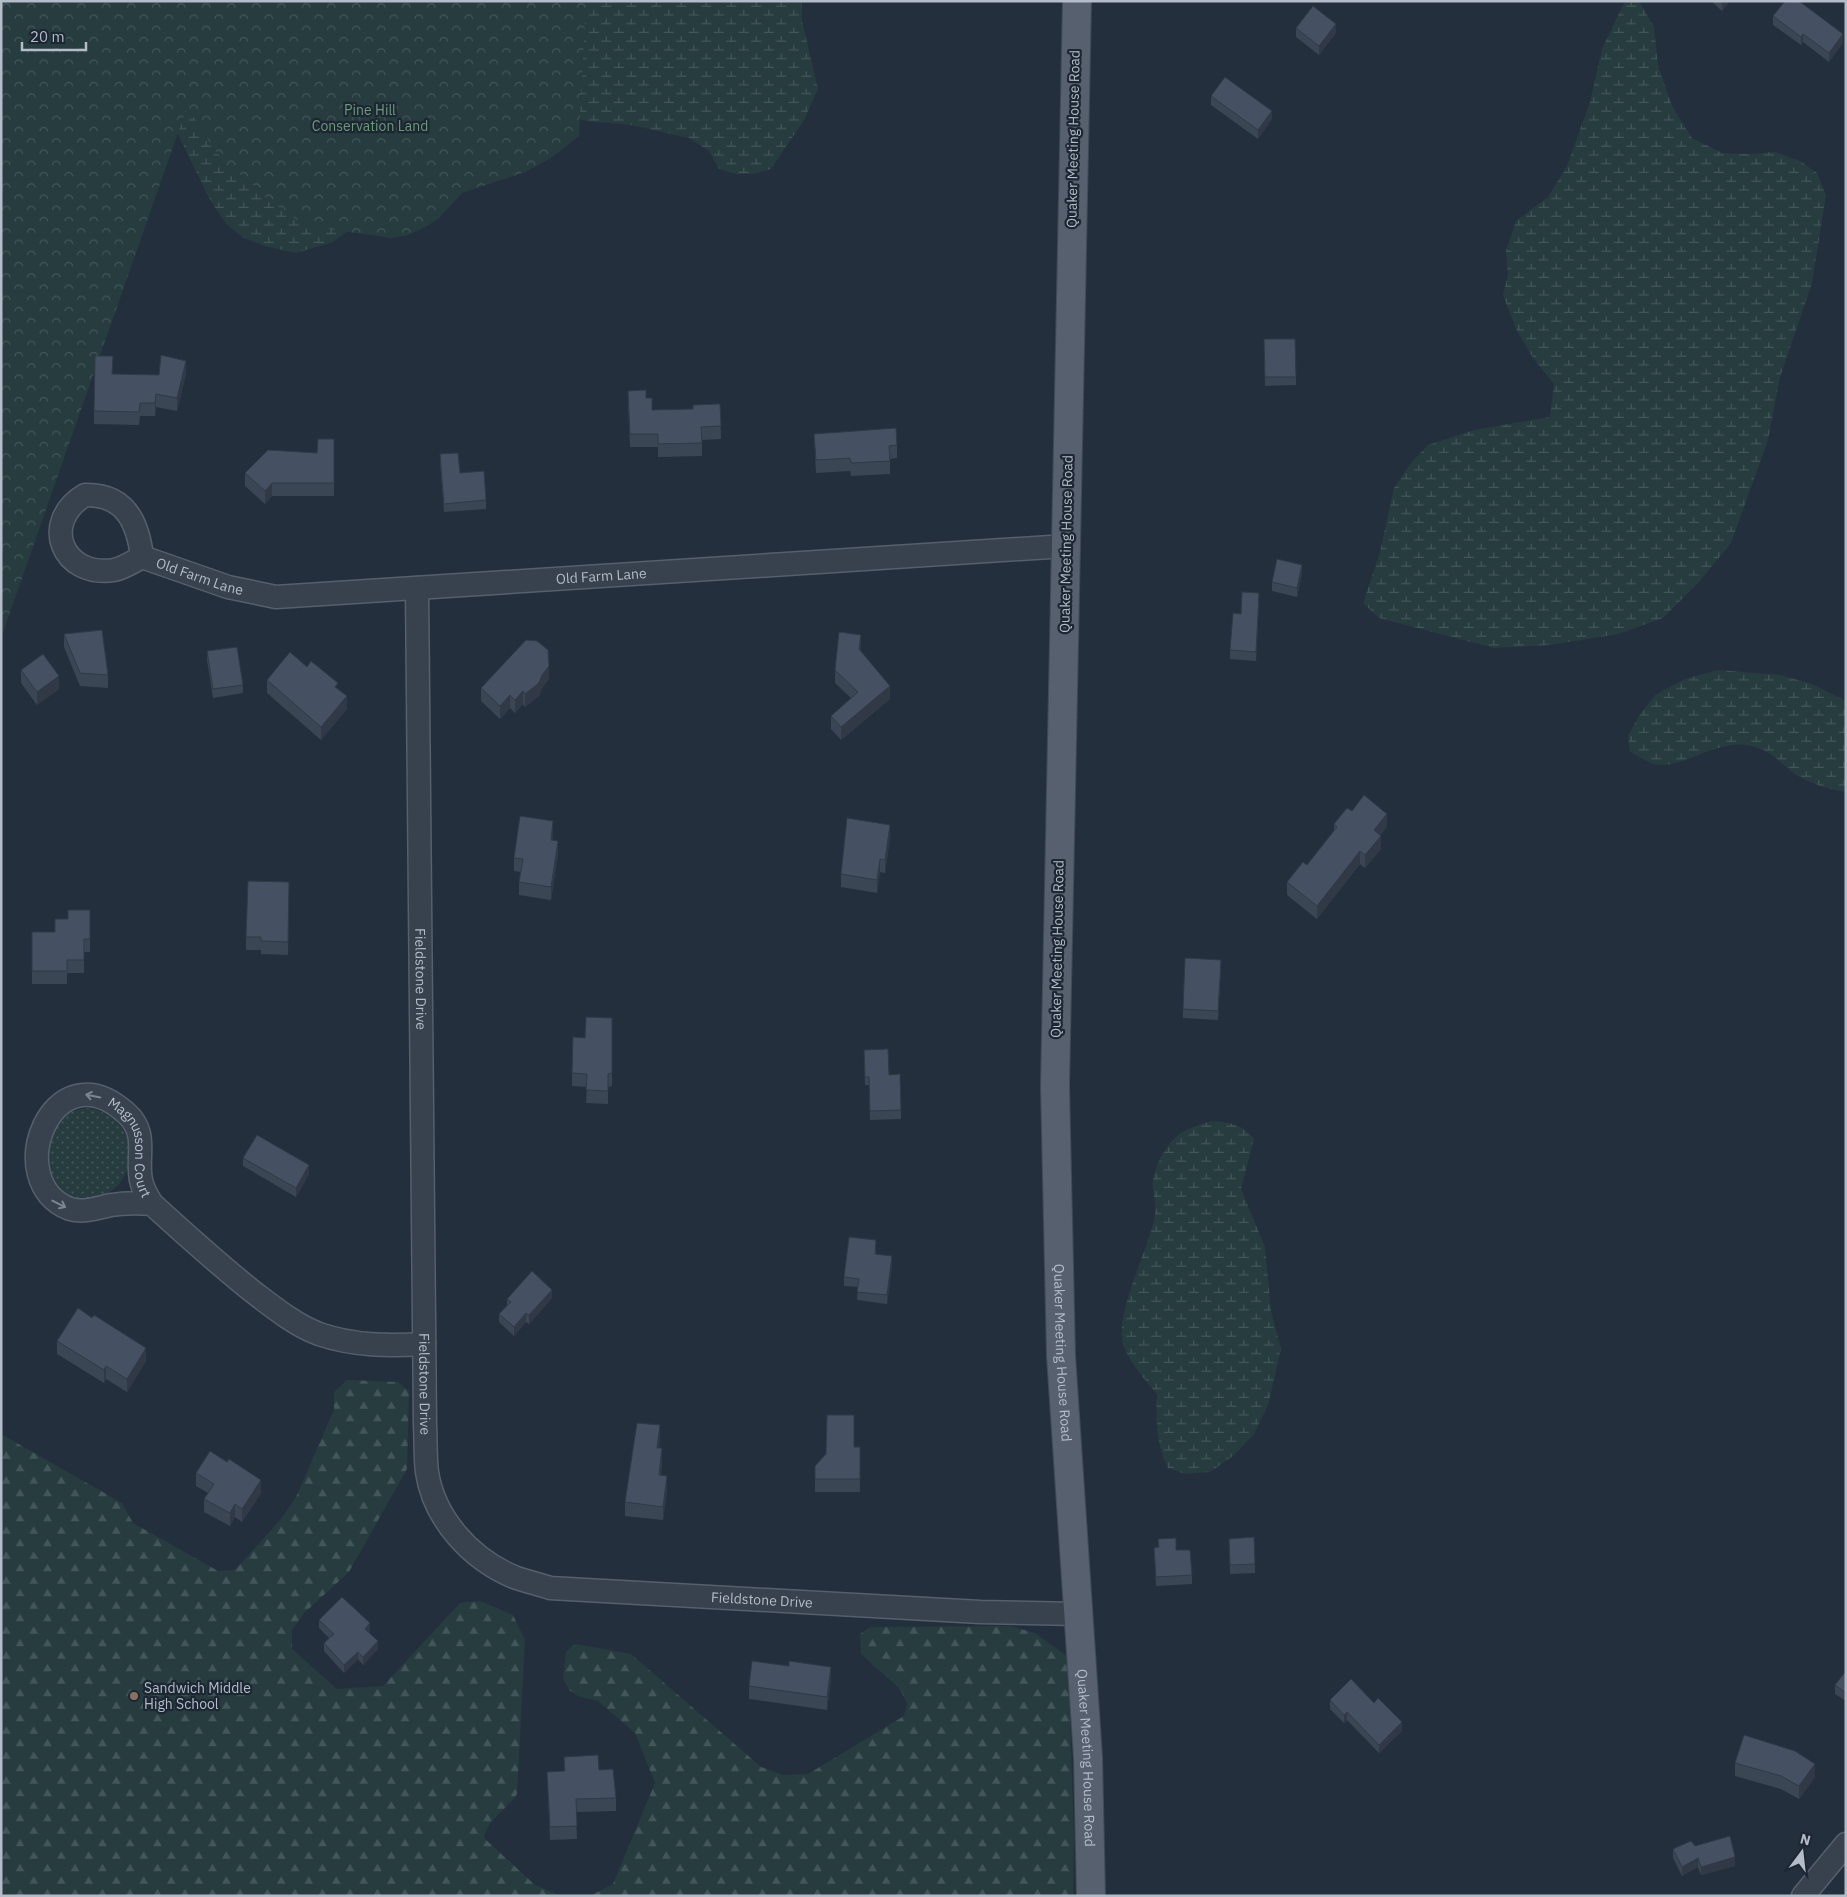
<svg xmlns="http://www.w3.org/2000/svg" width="1847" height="1897" font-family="'IBM Plex Sans',sans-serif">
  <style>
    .grass { fill: url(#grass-dots) }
    .forest { fill: url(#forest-firs) }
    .wetland { fill: url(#wetland-marsh) }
    .park { fill: url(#park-crowns) }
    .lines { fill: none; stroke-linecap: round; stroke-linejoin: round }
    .minor-casing { stroke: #565f6c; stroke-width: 25 }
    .major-casing { stroke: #414a57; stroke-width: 30 }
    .minor { stroke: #38414e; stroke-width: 22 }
    .major { stroke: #56606e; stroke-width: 28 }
    .wall { fill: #3b4654 }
    .shaded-wall { fill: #303945 }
    .building { fill: #455162; stroke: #303945 }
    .oneway { stroke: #7c8592 }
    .education-dot { fill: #8d6e63; stroke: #1d2633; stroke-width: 2 }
    .labels { text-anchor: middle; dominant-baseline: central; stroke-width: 4.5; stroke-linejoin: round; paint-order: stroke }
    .park-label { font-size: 14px; fill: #6b9a76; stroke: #1d2633 }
    .street-label { font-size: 14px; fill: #b4bcc9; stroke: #1d2633 }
    .poi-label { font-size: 14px; fill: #b4bcc9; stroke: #1d2633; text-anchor: start }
  </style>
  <defs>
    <pattern id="grass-dots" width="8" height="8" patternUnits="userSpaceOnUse" patternTransform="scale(1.25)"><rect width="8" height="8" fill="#263c3f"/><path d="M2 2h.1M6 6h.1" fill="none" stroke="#435659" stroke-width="1.8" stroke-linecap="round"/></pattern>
    <pattern id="forest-firs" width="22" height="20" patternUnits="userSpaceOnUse" patternTransform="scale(1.25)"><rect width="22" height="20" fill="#263c3f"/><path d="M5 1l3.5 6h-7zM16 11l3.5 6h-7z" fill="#435659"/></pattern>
    <pattern id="wetland-marsh" width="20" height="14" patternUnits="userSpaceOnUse" patternTransform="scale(1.25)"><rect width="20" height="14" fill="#263c3f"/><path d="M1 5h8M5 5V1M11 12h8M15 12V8" fill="none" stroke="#435659"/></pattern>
    <pattern id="park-crowns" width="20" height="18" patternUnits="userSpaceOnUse" patternTransform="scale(1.25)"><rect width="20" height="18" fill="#263c3f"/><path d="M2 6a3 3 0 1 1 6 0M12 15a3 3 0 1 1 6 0" fill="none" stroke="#435659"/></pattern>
  </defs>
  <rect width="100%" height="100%" fill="#242f3e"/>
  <path class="grass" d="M90 1108C126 1117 144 1151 120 1183 103 1204 64 1204 49 1181 46 1176 47 1165 46 1159 45 1152 42 1142 43 1136 47 1118 74 1109 90 1108Z"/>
  <path class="forest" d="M347 1380 398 1382 409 1391 407 1469 349 1572 304 1613 292 1630V1649L337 1689 383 1686 460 1603 480 1601 513 1615 525 1640 517 1794C507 1810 487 1819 484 1838L535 1885 561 1896H1V1434L122 1503 133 1523 218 1571 235 1570 281 1519 296 1497 334 1410V1392Z
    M1010 1626 1035 1633 1068 1657 1074 1841 1073 1896H590L613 1884 655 1783 635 1733 598 1701 578 1696 569 1690 563 1678 566 1652 575 1644 631 1654 761 1767 783 1775 808 1774 904 1716 907 1703 900 1689 861 1654 860 1634 870 1627Z"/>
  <path class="wetland" d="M176 1H802V21L818 89 804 120 771 169 753 174H736L719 169 709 151 689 138 631 125 587 121 535 109 364 219 333 242 296 253 265 246 244 238 226 224 210 200 170 118Z
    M1625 1H1639L1654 27 1658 66 1672 106 1692 138 1722 153 1751 154 1775 152 1800 161 1817 173 1826 195 1812 283 1780 377 1768 440 1731 543 1699 582 1663 618 1618 634 1550 645 1494 648 1379 618 1363 603 1380 552 1394 488 1411 463 1428 445 1474 430 1550 417 1554 384 1533 358 1516 329 1503 295 1508 275 1506 251 1516 221 1548 197 1567 166 1590 102 1602 49Z
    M1718 670 1780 675 1812 684 1846 701V792C1828 789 1807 783 1792 772 1776 759 1773 752 1751 746 1718 738 1688 767 1658 765 1650 765 1638 755 1630 752L1628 736 1639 716 1655 695 1685 679Z
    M1212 1121C1230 1122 1242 1124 1254 1139L1241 1189 1265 1247 1271 1311 1281 1349 1268 1405 1254 1434 1233 1456 1210 1472 1185 1474 1168 1468C1156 1444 1156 1420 1157 1394 1146 1381 1127 1360 1123 1343 1115 1310 1150 1248 1155 1214 1157 1202 1151 1190 1153 1180 1155 1167 1164 1148 1174 1139 1183 1129 1199 1125 1212 1121Z"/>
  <path class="park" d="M1 1H586L579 136 551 158 525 172 462 193 438 219 425 227 408 235 391 238 306 226 266 198 250 181 230 168 215 150 187 107 1 638Z"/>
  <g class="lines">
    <defs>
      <g id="minor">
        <path d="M85 495C125 494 138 522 142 557 134 561 124 568 114 570 62 578 40 522 85 495Z"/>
        <path id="s1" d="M142 557 228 587 276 597 1066 546"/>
        <path id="s2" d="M417 588 425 1425C426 1441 425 1457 427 1472 434 1519 471 1559 514 1577 525 1581 538 1584 550 1588L980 1612 1078 1614"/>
        <path id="s3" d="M152 1204C138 1203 124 1203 111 1205 97 1208 84 1213 70 1209 0 1183 52 1046 126 1113 149 1133 136 1156 141 1180 143 1190 147 1196 152 1204 185 1234 218 1264 252 1291 273 1307 295 1325 319 1334 354 1346 389 1346 424 1344"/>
        <path d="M1803 1896 1846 1844"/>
      </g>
      <g id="major">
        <path id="s4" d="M1077 1 1055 1086 1061 1356 1088 1757 1091 1896"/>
      </g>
    </defs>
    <use href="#minor" class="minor-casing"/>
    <use href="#major" class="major-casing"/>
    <use href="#minor" class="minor"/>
    <use href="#major" class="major"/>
  </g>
  <path class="wall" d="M1711 1H1730L1722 11Z
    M1773 16 1843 43 1829 62 1803 42 1801 45 1773 25Z
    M1296 28 1336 33 1319 55 1296 37Z
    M1211 96 1272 119 1258 139 1211 105Z
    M1264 339 1296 377V385L1265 386Z
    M113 374 159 375 186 374 177 411 156 407 155 416H140L139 425 94 424V411Z
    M646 398 652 410 693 409 720 404 721 439 702 440V456L658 457V447H630L628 404Z
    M814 434 897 445V458L890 459V474L851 476 850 471 816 473Z
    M334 439V496H272L265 504 245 486V473L317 453Z
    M440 454 460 473 486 500V509L444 512 440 463Z
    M1302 573 1297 597 1272 591V582Z
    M1259 601 1256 661 1230 659V650L1241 614Z
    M64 634 108 675V688L80 686 64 647Z
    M861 648V651L890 699 841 740 831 729V716L851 698 835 683V670Z
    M207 651 243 685V693L213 698 207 660Z
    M307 667 338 689 347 709 321 740 267 693V680Z
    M21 670 59 689 37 705 21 683Z
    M549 679 542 688 539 696 525 707 523 704 515 713 510 708 500 719 481 701V688Z
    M1352 811 1387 827 1380 835 1381 849 1365 868 1360 864 1317 919 1287 895V882L1307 865 1334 831V824Z
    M553 834 552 840 558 854 551 900 519 895V882L521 872 514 871V858Z
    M890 838 885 873 880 872 877 893 841 887V874Z
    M289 882 288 955 261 954V950H246V937Z
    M90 910V952H84V973H67V984H32V932H55L68 919Z
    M1221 969 1218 1020 1183 1018V1009Z
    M612 1018V1086L608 1087V1104L586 1103 587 1087 572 1086V1073L585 1038Z
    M864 1050 889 1075 901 1110V1119L870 1120 869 1085H865Z
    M243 1158 309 1174 296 1197 243 1166Z
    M876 1249V1254L892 1264 887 1304 857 1300 858 1287 844 1286V1277Z
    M552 1298 529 1324 526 1322 514 1336 499 1322V1314L507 1305V1299Z
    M57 1341 146 1361 127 1392 106 1379 104 1383 57 1354Z
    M660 1438 659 1448 662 1461 661 1476 667 1490 663 1520 625 1516V1502Z
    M854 1447H860V1492H815V1466Z
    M196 1473 261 1493 242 1522 235 1517 230 1526 204 1512V1499L208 1493 196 1486Z
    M1158 1539 1176 1550 1192 1575V1584L1156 1586 1154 1548 1158 1547Z
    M1229 1539 1255 1564V1573L1230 1574Z
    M319 1620 370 1631 369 1632 378 1649 363 1665 358 1659 344 1673 324 1651V1643L329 1638 319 1628Z
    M1846 1671V1701L1835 1694V1685Z
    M831 1680 827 1710 749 1699V1686Z
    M1330 1700 1402 1731 1379 1753 1347 1720 1344 1723 1330 1709Z
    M564 1757 599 1770 616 1798V1811L576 1812 577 1839 550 1840 547 1772 564 1771Z
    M1735 1763 1815 1777 1799 1799 1781 1789 1735 1776Z
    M1695 1846 1735 1866 1701 1875 1698 1867 1682 1876 1673 1858V1849Z"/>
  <path class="shaded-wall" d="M1722 1H1730L1722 11Z
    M1336 24V33L1319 55V46Z
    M1803 34V42L1801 45V37Z
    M1843 34V43L1829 62V53Z
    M1272 111V119L1258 139V130Z
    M186 361V374L177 411V398Z
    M156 394V407L155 416V403Z
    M272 483V496L265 504V491Z
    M1302 565V573L1297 597V588Z
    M1259 593V601L1256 661V652Z
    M861 635V648L859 662V649Z
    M549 666V679L542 688 539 696 525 707V694Z
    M59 676V689L37 705V692Z
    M890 686V699L841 740V727Z
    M523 691V704L515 713V700Z
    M510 695V708L500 719V706Z
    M347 696V709L321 740V727Z
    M1387 814V827L1374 843V830Z
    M553 821V834L551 853V840Z
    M890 825V838L885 873V860Z
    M1381 836V849L1365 868V855Z
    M558 841V854L551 900V887Z
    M1360 851V864L1317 919V906Z
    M880 859V872L877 893V880Z
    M309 1165V1174L296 1197V1188Z
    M892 1256V1264L887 1304V1295Z
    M552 1290V1298L529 1324V1315Z
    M526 1313V1322L514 1336V1327Z
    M146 1348V1361L127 1392V1379Z
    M106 1366V1379L104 1383V1370Z
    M660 1425V1438L657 1461V1448Z
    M662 1448V1461L659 1488V1475Z
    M667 1476V1490L663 1520V1507Z
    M261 1480V1493L242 1522V1509Z
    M235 1504V1517L230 1526V1513Z
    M370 1623V1631L365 1637V1629Z
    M378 1641V1649L363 1665V1657Z
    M358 1652V1659L344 1673V1665Z
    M831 1667V1680L827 1710V1697Z
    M1347 1712V1720L1344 1723V1715Z
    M1402 1722V1731L1379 1753V1745Z
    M1815 1764V1777L1799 1799V1786Z
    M1735 1857V1866L1701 1875V1867Z
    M1698 1858V1867L1682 1876V1867Z"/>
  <path class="building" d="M1785 1H1799L1843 34 1829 53 1803 34 1801 37 1773 16Z
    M1313 6 1336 24 1319 46 1296 28Z
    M1225 77 1272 111 1258 130 1211 96Z
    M1264 339H1295L1296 377H1265Z
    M161 355 186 361 177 398 156 394 155 403H140L139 412 94 411 95 356H113L112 374 159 375Z
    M646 390V398H652V410L693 409V405L720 404 721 426 701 427 702 443 658 444V434H630L628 391Z
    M896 428 897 445 889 446 890 461 851 463 850 458 816 460 814 434Z
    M318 439H334V483H272L265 491 245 473 268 450 317 453Z
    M458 453 460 473 484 471 486 500 444 504 440 454Z
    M1277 559 1302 565 1297 588 1272 582Z
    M1242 592 1259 593 1256 652 1230 650 1233 613 1241 614Z
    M102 630 108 675 80 673 64 634Z
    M839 632 861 635 859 649 890 686 841 727 831 716 858 692 835 670Z
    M526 640 537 641 548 650 549 666 542 675 539 683 525 694 523 691 515 700 510 695 500 706 481 688Z
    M237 647 243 685 213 689 207 651Z
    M290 652 307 667 311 661 338 683 335 687 347 696 321 727 267 680Z
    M43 654 59 676 37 692 21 670Z
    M1364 795 1387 814 1374 830 1381 836 1365 855 1360 851 1317 906 1287 882 1303 862 1307 865 1337 827 1334 824 1347 808 1352 811Z
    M520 816 553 821 551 840 558 841 551 887 519 882 523 859 514 858Z
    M847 818 890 825 885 860 880 859 877 880 841 874Z
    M248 881 289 882 288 942 261 941V937H246Z
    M68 910H90V939H84V960H67V971H32V932H55V919H68Z
    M1185 958 1221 960 1218 1011 1183 1009Z
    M586 1017 612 1018V1073L608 1074V1091L586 1090 587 1074 572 1073 573 1037 585 1038Z
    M888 1049 889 1075 900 1074 901 1110 870 1111 869 1077H865L864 1050Z
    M257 1135 309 1165 296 1188 243 1158Z
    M849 1237 876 1240 875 1254 892 1256 887 1295 857 1292 859 1279 844 1277Z
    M532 1271 552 1290 529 1315 526 1313 514 1327 499 1314 511 1302 507 1299Z
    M78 1308 92 1318 94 1315 146 1348 127 1379 106 1366 104 1370 57 1341Z
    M827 1415H854V1447H860V1479H815V1466L826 1454Z
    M637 1423 660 1425 657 1448H662L659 1475 667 1476 663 1507 625 1502Z
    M210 1451 227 1462 229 1459 261 1480 242 1509 235 1504 230 1513 204 1499 214 1484 196 1473Z
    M1254 1537 1255 1564 1230 1565 1229 1539Z
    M1176 1538V1550H1190L1192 1575 1156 1577 1154 1548 1159 1547 1158 1539Z
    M342 1597 370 1623 365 1629 378 1641 363 1657 358 1652 344 1665 324 1643 334 1634 319 1620Z
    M752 1661 789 1666V1661L831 1667 827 1697 749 1686Z
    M1846 1671V1693L1835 1685Z
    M1351 1679 1374 1703 1378 1698 1402 1722 1379 1745 1347 1712 1344 1715 1330 1700Z
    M1744 1735 1795 1751 1815 1764 1799 1786 1781 1776 1735 1763Z
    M598 1755 599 1770 613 1769 616 1798 576 1799 577 1826 550 1827 547 1772 565 1771 564 1757Z
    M1730 1836 1735 1857 1701 1867 1698 1858 1682 1867 1673 1849 1691 1841 1695 1846Z"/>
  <defs><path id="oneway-shaft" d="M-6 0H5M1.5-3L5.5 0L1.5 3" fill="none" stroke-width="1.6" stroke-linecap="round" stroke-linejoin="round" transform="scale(1.25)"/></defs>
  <g class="oneway">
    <use href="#oneway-shaft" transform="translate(93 1096) rotate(-169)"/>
    <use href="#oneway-shaft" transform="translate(59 1204) rotate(27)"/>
  </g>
  <circle class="education-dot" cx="134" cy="1696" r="5"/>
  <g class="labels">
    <g class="park-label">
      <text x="370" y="110">Pine Hill<tspan x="370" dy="16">Conservation Land</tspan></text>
    </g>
    <g class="street-label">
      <text transform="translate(1073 139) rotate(-89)">Quaker Meeting House Road</text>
      <text transform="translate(1066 544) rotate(-89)">Quaker Meeting House Road</text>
      <text stroke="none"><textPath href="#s1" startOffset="61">Old Farm Lane</textPath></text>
      <text stroke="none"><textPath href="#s1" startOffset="466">Old Farm Lane</textPath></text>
      <text transform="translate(1057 949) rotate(-89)">Quaker Meeting House Road</text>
      <text stroke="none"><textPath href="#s2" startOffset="391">Fieldstone Drive</textPath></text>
      <text stroke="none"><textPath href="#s3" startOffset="315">Magnusson Court</textPath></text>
      <text stroke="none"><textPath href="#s4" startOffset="1352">Quaker Meeting House Road</textPath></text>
      <text stroke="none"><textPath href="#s2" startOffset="796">Fieldstone Drive</textPath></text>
      <text stroke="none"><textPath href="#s2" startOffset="1276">Fieldstone Drive</textPath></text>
      <text stroke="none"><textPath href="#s4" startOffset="1758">Quaker Meeting House Road</textPath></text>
    </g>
    <g class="poi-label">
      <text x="144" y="1688">Sandwich Middle<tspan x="144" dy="16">High School</tspan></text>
    </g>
  </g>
  <rect width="1847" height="1897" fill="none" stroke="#b4bcc9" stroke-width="5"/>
  <g transform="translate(1802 1852) rotate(15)" stroke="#1d2633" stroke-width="4" paint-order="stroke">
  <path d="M0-4L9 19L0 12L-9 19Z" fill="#b4bcc9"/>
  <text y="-8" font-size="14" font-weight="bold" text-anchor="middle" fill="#b4bcc9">N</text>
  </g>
  <path d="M22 42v8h64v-8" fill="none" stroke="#b4bcc9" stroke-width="2.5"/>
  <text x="30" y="42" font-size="15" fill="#b4bcc9" stroke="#1d2633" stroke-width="4" paint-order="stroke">20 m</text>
</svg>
